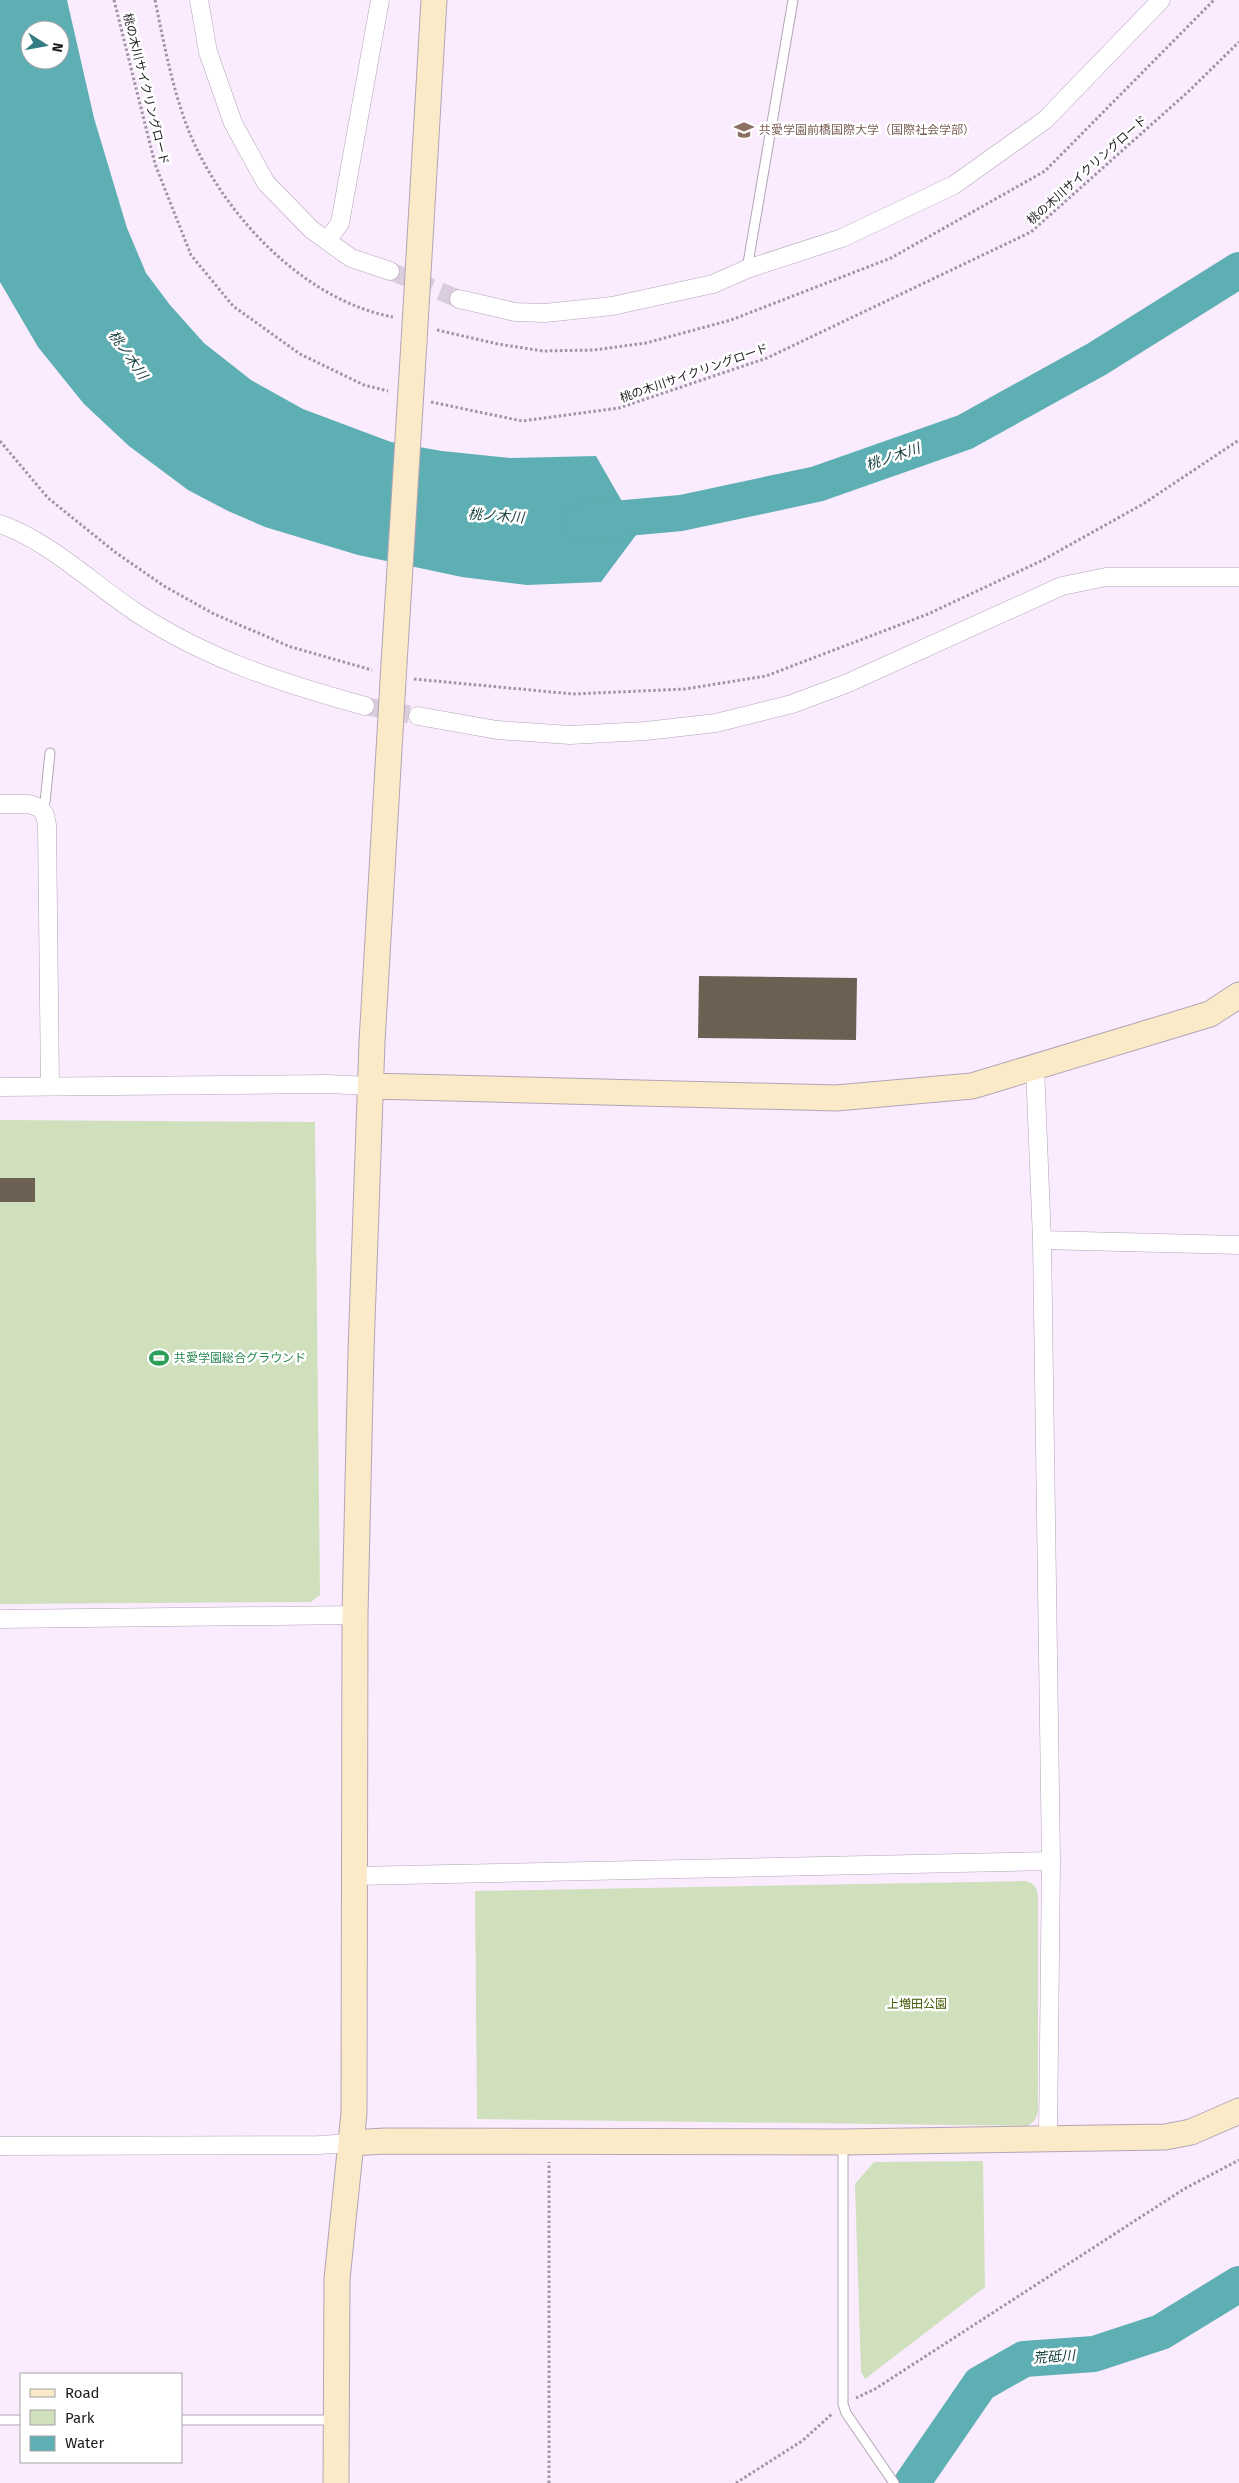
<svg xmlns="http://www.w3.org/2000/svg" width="1239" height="2483" font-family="'Fira Sans','Noto Sans JP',sans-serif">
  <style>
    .green { fill: #d0e0bc }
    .water { fill: #5eafb3; fill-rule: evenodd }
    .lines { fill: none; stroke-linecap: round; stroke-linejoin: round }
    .river { stroke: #5eafb3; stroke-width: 36 }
    .building { fill: #6b6051 }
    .street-tunnel { stroke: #d9ccdc; stroke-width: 18; stroke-dasharray: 18 9; stroke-linecap: butt }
    .lane-casing { stroke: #b2a5b6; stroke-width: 11 }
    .street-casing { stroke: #b2a5b6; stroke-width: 19 }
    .secondary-casing { stroke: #b2a5b6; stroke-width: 27 }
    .path { stroke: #9f95a2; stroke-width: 3; stroke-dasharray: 2.5 2.5; stroke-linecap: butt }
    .lane { stroke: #fff; stroke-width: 9 }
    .street { stroke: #fff; stroke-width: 18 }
    .secondary { stroke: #fbeac8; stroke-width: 25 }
    .secondary-bridge-casing { stroke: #b2a5b6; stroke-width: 27; stroke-linecap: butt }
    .secondary-bridge { stroke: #fbeac8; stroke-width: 25 }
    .labels { text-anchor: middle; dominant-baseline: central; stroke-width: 5; stroke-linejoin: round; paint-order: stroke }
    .street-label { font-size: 12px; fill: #1d181e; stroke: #fff }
    .education-label { font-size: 12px; fill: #785e54; stroke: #fff; text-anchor: start }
    .leisure-label { font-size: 12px; fill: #27864d; stroke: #fff; text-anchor: start }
    .park-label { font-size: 12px; fill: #425c05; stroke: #fff }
    .water-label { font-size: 14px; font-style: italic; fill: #194041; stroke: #fff }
  </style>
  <rect width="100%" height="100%" fill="#faecfe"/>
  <path class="green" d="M0 1120 315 1122 320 1595 311 1602 0 1604Z
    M1025 1881C1034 1883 1037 1887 1038 1896V2112L1035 2120 1028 2126 477 2119 475 1891Z
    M983 2161 985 2287 865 2379 861 2372 855 2184 874 2162Z"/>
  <path class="water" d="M0 0H67L94 118 127 228 146 273 170 305 204 343 251 380 303 409 391 442 442 451 511 458 596 456 639 531 601 582 527 585 462 577 358 555 265 527 228 511 188 490 129 446 84 404 38 347 0 282ZM30 30H60V60H30Z"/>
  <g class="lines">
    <path class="river" d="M582 522 681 513 817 484 965 432 1097 359 1239 270
      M912 2483 980 2384 1024 2359 1094 2354 1161 2332 1239 2284"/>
  </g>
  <path class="building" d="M699 976 857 978 856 1040 698 1038Z
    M0 1178H35V1202H0Z"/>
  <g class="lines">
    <path class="street-tunnel" d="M390 271 459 299
      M365 706 418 716"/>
    <defs>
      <path id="lane" d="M747 269 793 0
        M40 808 45 802 50 753
        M843 2143V2404L846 2413 894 2483
        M0 2420H21
        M181 2420H335"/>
      <path id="street" d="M199 0 208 52 233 123 266 183 312 230 351 258 390 271
        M327 241 340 223 380 0
        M459 299 515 312 545 313 612 306 713 284 747 269 842 238 954 185 1045 120 1161 0
        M0 524C49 541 93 584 137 613 207 659 284 684 365 706
        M418 716 497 730 570 735 646 731 716 723 792 704 848 683 1062 586 1106 577H1239
        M0 804H29L40 808 45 815 47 825 50 1086
        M1035 1067 1042 1240 1051 1861 1048 2138
        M0 1087 327 1084 371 1086
        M1042 1240 1239 1245
        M0 1619 355 1615
        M354 1876 1051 1861
        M0 2146 319 2145 351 2143"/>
      <path id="secondary" d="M414 342 434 0
        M371 1086 836 1098 972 1086 1210 1014 1239 995
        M351 2143 385 2141 843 2142 1165 2137 1191 2132 1239 2111
        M336 2483 337 2279 354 2113 355 1615 361 1351 372 1042 394 664"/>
    </defs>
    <use href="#lane" class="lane-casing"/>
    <use href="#street" class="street-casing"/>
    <use href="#secondary" class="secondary-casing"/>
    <path class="path" d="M114 0 155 164 191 255 233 306 300 354 364 385 388 391
      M155 0C164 44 172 87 188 129 221 212 302 300 393 317
      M437 330 498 344 543 351 594 350 646 343 731 320 891 258 1045 171 1214 0
      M431 402 522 421 619 408 767 358 1031 232 1189 91 1239 42
      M0 441 48 498 115 552 164 586 214 614 291 647 372 670
      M414 679 573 694 685 689 766 676 928 614 1041 561 1143 504 1239 440
      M856 2398 875 2389 1184 2189 1239 2160
      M549 2483V2162
      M736 2483 802 2441 832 2414"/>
    <use href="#lane" class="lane"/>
    <use href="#street" class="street"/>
    <use href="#secondary" class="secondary"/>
    <defs>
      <path id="secondary-bridge" d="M394 664 414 342"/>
    </defs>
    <use href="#secondary-bridge" class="secondary-bridge-casing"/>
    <use href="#secondary-bridge" class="secondary-bridge"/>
  </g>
  <defs>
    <symbol id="university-bare" viewBox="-9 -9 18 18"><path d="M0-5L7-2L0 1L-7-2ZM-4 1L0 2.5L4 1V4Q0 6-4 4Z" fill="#8d6e63" stroke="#fff" stroke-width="2.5" paint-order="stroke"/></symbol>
    <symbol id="stadium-bare" viewBox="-9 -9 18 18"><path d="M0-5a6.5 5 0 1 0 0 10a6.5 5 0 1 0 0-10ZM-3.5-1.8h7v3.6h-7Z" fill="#2e9e5b" stroke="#fff" stroke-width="2.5" paint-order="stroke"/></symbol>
  </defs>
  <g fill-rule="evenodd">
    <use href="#university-bare" x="730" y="116" width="28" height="28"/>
    <use href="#stadium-bare" x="145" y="1344" width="28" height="28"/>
  </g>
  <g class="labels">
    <g class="street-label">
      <text transform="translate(146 89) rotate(76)">桃の木川サイクリングロード</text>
      <text transform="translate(1087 170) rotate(-42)">桃の木川サイクリングロード</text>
      <text transform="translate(694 373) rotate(-19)">桃の木川サイクリングロード</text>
    </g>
    <g class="education-label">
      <text x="759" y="130">共愛学園前橋国際大学（国際社会学部）</text>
    </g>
    <g class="leisure-label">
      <text x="174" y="1358">共愛学園総合グラウンド</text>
    </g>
    <g class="park-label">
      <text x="917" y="2004">上増田公園</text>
    </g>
    <g class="water-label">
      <text transform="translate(128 355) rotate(55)">桃ノ木川</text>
      <text transform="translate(893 457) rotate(-19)">桃ノ木川</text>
      <text transform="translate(496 516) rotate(4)">桃ノ木川</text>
      <text transform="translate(1054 2357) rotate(-4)">荒砥川</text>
    </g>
  </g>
  <rect x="20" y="2373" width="162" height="90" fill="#ffffff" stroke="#a5a3a5"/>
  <rect x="30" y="2389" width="25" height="8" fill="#fbeac8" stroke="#a5a3a5"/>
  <text x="65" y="2398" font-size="15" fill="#1d181e">Road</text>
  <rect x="30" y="2410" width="25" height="15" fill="#d0e0bc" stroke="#a5a3a5"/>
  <text x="65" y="2423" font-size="15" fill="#1d181e">Park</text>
  <rect x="30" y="2436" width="25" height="15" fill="#5eafb3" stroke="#a5a3a5"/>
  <text x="65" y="2448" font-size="15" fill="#1d181e">Water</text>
  <g transform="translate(45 45) rotate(101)"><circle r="24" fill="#ffffff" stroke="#a5a3a5"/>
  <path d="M0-4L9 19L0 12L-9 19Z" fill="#337c83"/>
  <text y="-8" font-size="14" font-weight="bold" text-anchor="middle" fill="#1d181e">N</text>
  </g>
</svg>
